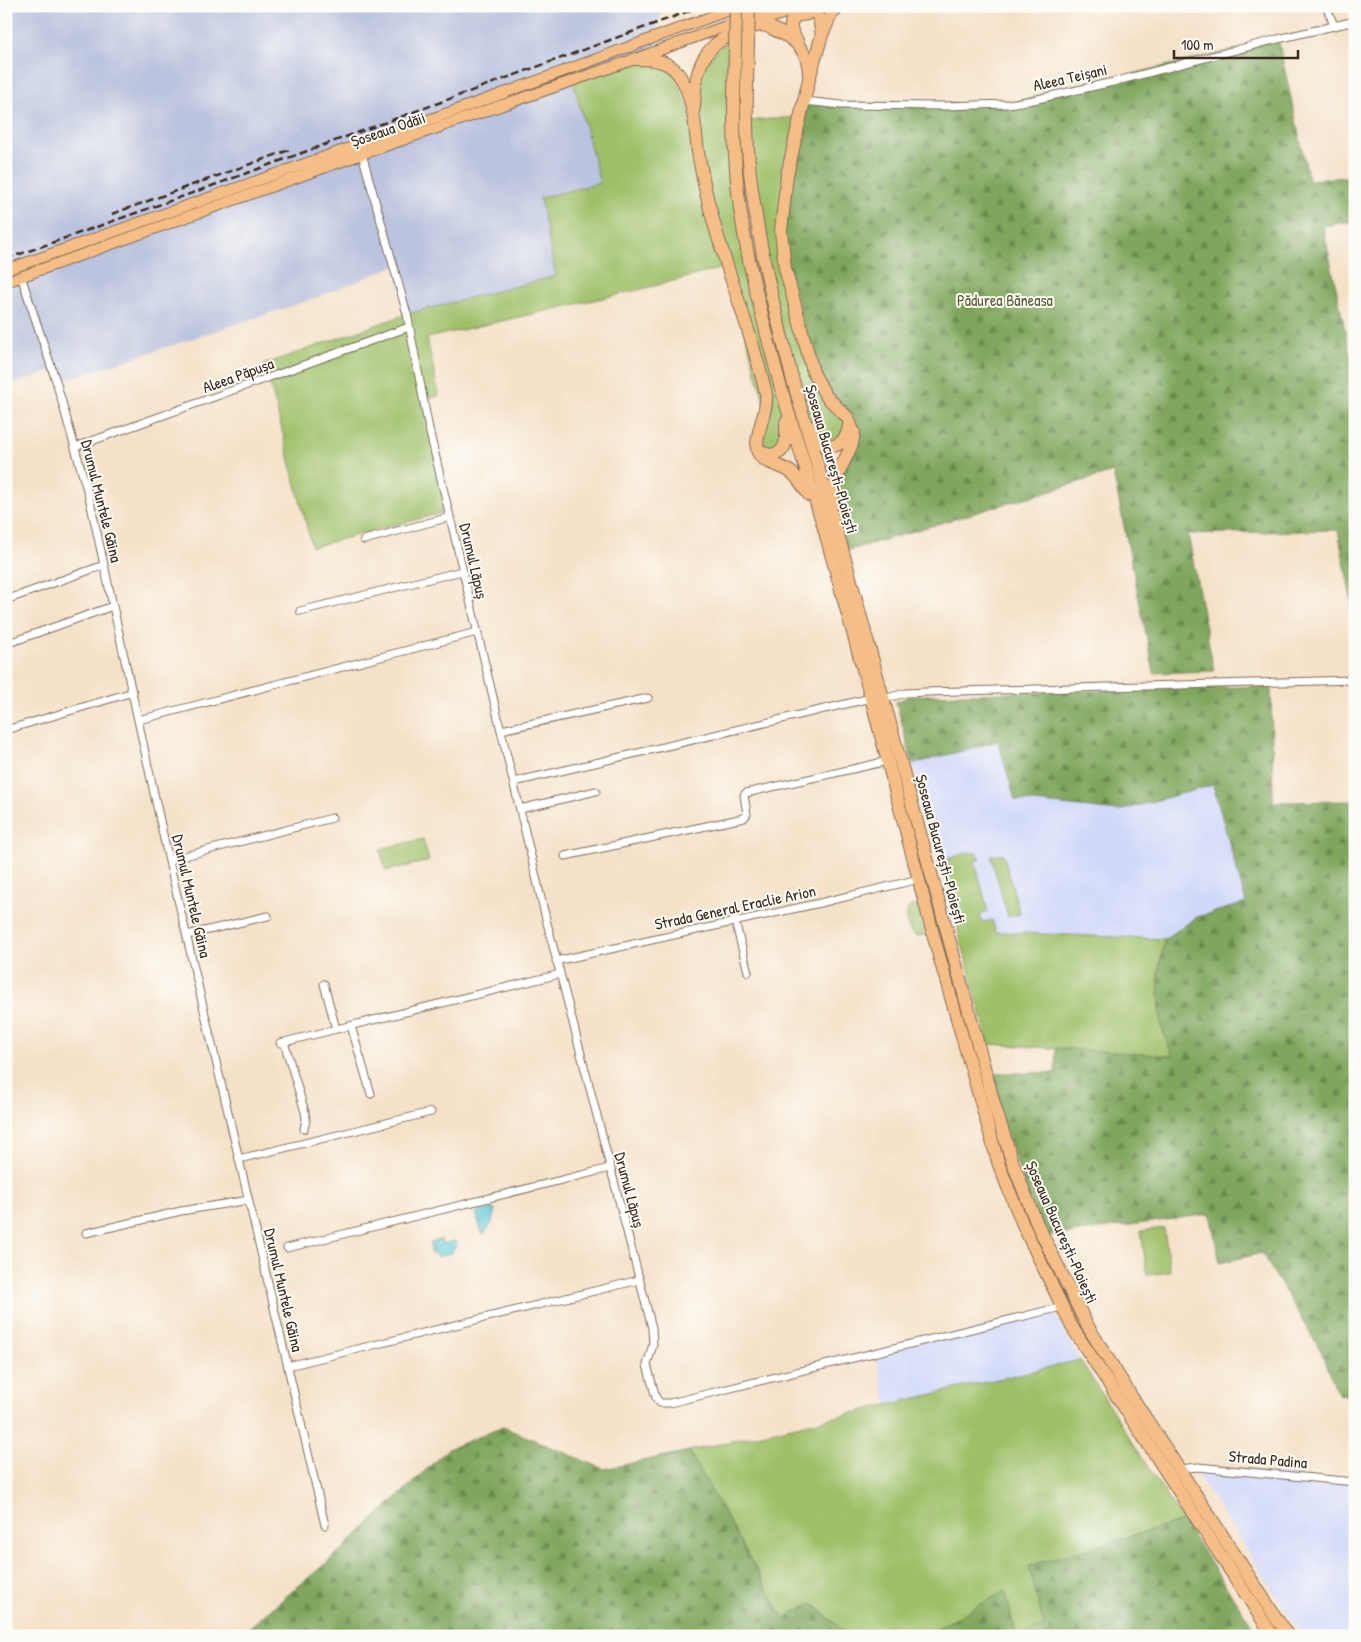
<svg xmlns="http://www.w3.org/2000/svg" width="1361" height="1642" font-family="'Patrick Hand',sans-serif">
  <style>
    .built { fill: #d1d9f9 }
    .industrial { fill: #bbc3de }
    .green { fill: #9ebf68; stroke: #6c7443 }
    .forest { fill: url(#forest-firs); stroke: #5c683d }
    .water { fill: url(#water-ripples); stroke: #4b787a }
    .lines { fill: none; stroke-linecap: round; stroke-linejoin: round }
    .street-casing { stroke: #7c6a5a; stroke-width: 9 }
    .primary-casing { stroke: #7c6a5a; stroke-width: 12 }
    .highway-casing { stroke: #7c6a5a; stroke-width: 14 }
    .street { stroke: #fff; stroke-width: 7 }
    .primary { stroke: #f6be87; stroke-width: 10 }
    .highway { stroke: #f6be87; stroke-width: 12 }
    .rail { stroke: #3b2a1e; stroke-width: 2.5; stroke-dasharray: 8 4; stroke-linecap: butt }
    .highway-bridge-casing { stroke: #7c6a5a; stroke-width: 14; stroke-linecap: butt }
    .highway-bridge { stroke: #f6be87; stroke-width: 12 }
    .labels { text-anchor: middle; dominant-baseline: central; stroke-width: 4; stroke-linejoin: round; paint-order: stroke }
    .street-label { font-size: 16px; fill: #3b2a1e; stroke: #fdfcf7 }
    .park-label { font-size: 16px; fill: #5e5e38; stroke: #fdfcf7 }
  </style>
  <defs>
    <pattern id="forest-firs" width="22" height="20" patternUnits="userSpaceOnUse" patternTransform="scale(1.25)"><rect width="22" height="20" fill="#7ea65c"/><path d="M5 1l3.5 6h-7zM16 11l3.5 6h-7z" fill="#68874b"/></pattern>
    <pattern id="water-ripples" width="26" height="14" patternUnits="userSpaceOnUse" patternTransform="scale(1.25)"><rect width="26" height="14" fill="#5bc7d5"/><path d="M2 4q2-2 4 0t4 0M15 11q2-2 4 0t4 0" fill="none" stroke="#4ca2ac"/></pattern>
  </defs>
  <rect width="100%" height="100%" fill="#fdfcf7"/>
  <filter id="ink" filterUnits="userSpaceOnUse"><feTurbulence type="fractalNoise" baseFrequency=".02" numOctaves="2"/><feDisplacementMap in="SourceGraphic" scale="10" xChannelSelector="R" yChannelSelector="G"/><feConvolveMatrix kernelMatrix="1 2 1 2 8 2 1 2 1" color-interpolation-filters="sRGB"/></filter>
  <filter id="wash" filterUnits="userSpaceOnUse"><feTurbulence type="fractalNoise" baseFrequency=".0096" numOctaves="4" result="noise"/><feDisplacementMap in="SourceGraphic" scale="20" xChannelSelector="R" yChannelSelector="G"/><feGaussianBlur stdDeviation="1.12" result="paint"/><feColorMatrix in="noise" values="0 0 0 0 0 0 0 0 0 0 0 0 0 0 0 0 0 1.4 0 .05"/><feComposite in="paint" operator="in"/></filter>
  <g filter="url(#wash)">
    <rect width="100%" height="100%" fill="#f5e1c8"/>
    <path class="built" d="M999 741 1015 800 1118 811 1213 785 1246 903 1197 917 1165 939 958 930 913 764Z
      M1053 1311 1080 1360 888 1406 875 1353Z
      M1198 1467 1355 1482V1636H1303L1199 1477Z"/>
    <path class="industrial" d="M6 6H663L651 55 573 80 600 183 540 198 556 276 407 314 395 266 310 300 63 381 59 368 6 387Z"/>
    <path class="green" d="M734 34 736 172 785 404 786 445 762 453 766 410 727 267 642 289 427 338 439 396 423 399 449 511 312 547 265 364 407 314 556 276 540 198 600 183 573 80 635 59 669 65 693 116 699 68Z
      M796 117 848 418 836 445 814 434 769 288 747 121Z
      M423 839 429 861 386 871 380 849Z
      M968 852 977 853 981 859 975 861 988 912 980 915 982 922 992 920 996 932 1165 939 1158 973 1161 1026 1173 1056 989 1044 958 930 946 868 948 859Z
      M1003 853 1020 914 1008 917 991 856Z
      M912 905 918 907 925 932 924 935C908 942 900 912 912 905Z
      M1164 1228 1170 1272 1147 1275 1141 1231Z
      M1080 1360 1183 1521 1029 1566 1045 1627 1016 1635 1005 1591 924 1636H849L812 1603 784 1618 689 1451Z"/>
    <path class="forest" d="M1278 39 1309 180 1355 176V221L1323 226 1355 377V620L1338 530 1188 534 1214 671 1154 673 1113 472 843 552 830 511 854 433 826 396 782 244 805 101 821 103 1008 104Z
      M1271 686 1273 802 1355 801V1393L1339 1396 1321 1351 1262 1253 1220 1263 1210 1214 1043 1237 985 1073H1055L1056 1048 1173 1056 1161 1026 1158 973 1165 939 1197 917 1246 903 1213 785 1118 811 1015 800 998 741 913 764 896 702 908 697 927 695Z
      M503 1427 604 1469 689 1451 783 1618 812 1603 849 1636H239L339 1552 448 1449Z
      M1183 1521 1259 1636H924L1005 1591 1016 1635 1044 1627 1029 1566Z"/>
    <path class="water" d="M492 1208 495 1210 492 1223 484 1234H482L476 1213Z
      M441 1239 443 1244 455 1241 457 1245 451 1253 437 1257 434 1253 432 1254 430 1253 431 1242Z"/>
  </g>
  <g filter="url(#ink)">
    <g class="lines">
      <defs>
        <path id="street" d="M1326 6 1334 25
          M805 101 841 105 944 106 1008 104 1033 100 1113 82 1278 39 1355 21
          M362 154 407 314 429 429 546 919 652 1328 653 1344 647 1365 656 1398 660 1403H670L1061 1307
          M21 276 56 381 90 501 168 857 325 1525
          M75 447 409 327
          M364 540 450 517
          M6 600 104 565
          M300 611 462 571
          M6 644 113 606
          M883 699 906 693 926 692 1355 680
          M139 720 477 632
          M6 730 133 692
          M501 730 648 698
          M514 782 871 698
          M520 809 596 791
          M565 856 744 818 747 814 744 795 746 793 888 761
          M169 860 332 818
          M735 921 748 972
          M187 935 268 916
          M556 961 820 903 919 879
          M324 984 336 1029
          M351 1026 371 1094
          M284 1042 305 1112 306 1120 304 1129
          M280 1043 560 974
          M239 1159 431 1112
          M86 1233 181 1211 249 1200
          M287 1248 610 1168
          M288 1366 639 1280
          M1179 1469 1198 1467 1355 1482"/>
        <path id="primary" d="M6 270 496 96 740 6
          M6 282 362 154 635 59 781 6"/>
        <path id="highway" d="M753 24C766 19 806 0 816 13 821 19 820 28 822 35
          M797 41C792 32 787 25 795 16L807 14
          M635 59C654 59 671 60 681 78 694 100 695 128 698 152 701 168 704 185 708 201 724 266 751 328 766 394 768 413 756 429 757 448 758 464 782 464 792 473 799 479 804 488 809 495
          M694 108C695 92 695 75 703 60 713 42 726 36 745 30 750 28 757 25 763 25 768 26 773 29 777 31 796 39 809 53 809 74
          M793 381 845 559 995 1107 1012 1161 1037 1224 1087 1325 1128 1391 1288 1636
          M780 385 823 525 871 698 936 945 999 1165 1023 1225 1072 1327 1273 1636
          M811 427C813 432 815 437 819 441 832 454 848 441 849 425
          M759 450C764 454 769 456 775 454 789 451 786 433 786 422
          M831 508 836 479 852 444 854 433 848 418 826 396 813 372 785 268 781 231 787 175 809 79 822 35 831 15 839 6"/>
      </defs>
      <use href="#street" class="street-casing"/>
      <use href="#primary" class="primary-casing"/>
      <use href="#highway" class="highway-casing"/>
      <use href="#street" class="street"/>
      <use href="#primary" class="primary"/>
      <use href="#highway" class="highway"/>
      <path class="rail" d="M112 214 289 150
        M6 259 198 191 703 6"/>
      <defs>
        <path id="highway-bridge" d="M736 6C735 61 732 115 736 170 741 243 762 315 780 385
          M749 6C748 62 744 118 750 173 758 244 775 312 793 381"/>
      </defs>
      <use href="#highway-bridge" class="highway-bridge-casing"/>
      <use href="#highway-bridge" class="highway-bridge"/>
    </g>
  </g>
  <g class="labels">
    <g class="street-label">
      <text transform="translate(1070 77) rotate(-13)">Aleea Teișani</text>
      <text transform="translate(388 129) rotate(-19)">Șoseaua Odăii</text>
      <text transform="translate(238 375) rotate(-20)">Aleea Păpușa</text>
      <text transform="translate(832 459) rotate(74)">Șoseaua București-Ploiești</text>
      <text transform="translate(102 501) rotate(76)">Drumul Muntele Găina</text>
      <text transform="translate(474 561) rotate(77)">Drumul Lăpuș</text>
      <text transform="translate(941 849) rotate(75)">Șoseaua București-Ploiești</text>
      <text transform="translate(192 896) rotate(77)">Drumul Muntele Găina</text>
      <text transform="translate(735 907) rotate(-12)">Strada General Eraclie Arion</text>
      <text transform="translate(630 1190) rotate(75)">Drumul Lăpuș</text>
      <text transform="translate(1062 1232) rotate(66)">Șoseaua București-Ploiești</text>
      <text transform="translate(284 1290) rotate(77)">Drumul Muntele Găina</text>
      <text transform="translate(1268 1459) rotate(5)">Strada Padina</text>
    </g>
    <g class="park-label">
      <text x="1005" y="300">Pădurea Băneasa</text>
    </g>
  </g>
  <rect width="1361" height="1642" fill="none" stroke="#fdfcf7" stroke-width="25"/>
  <path d="M1174 50v8h124v-8" fill="none" stroke="#3b2a1e" stroke-width="2.5"/>
  <text x="1181" y="50" font-size="15" fill="#3b2a1e" stroke="#fdfcf7" stroke-width="4" paint-order="stroke">100 m</text>
</svg>
